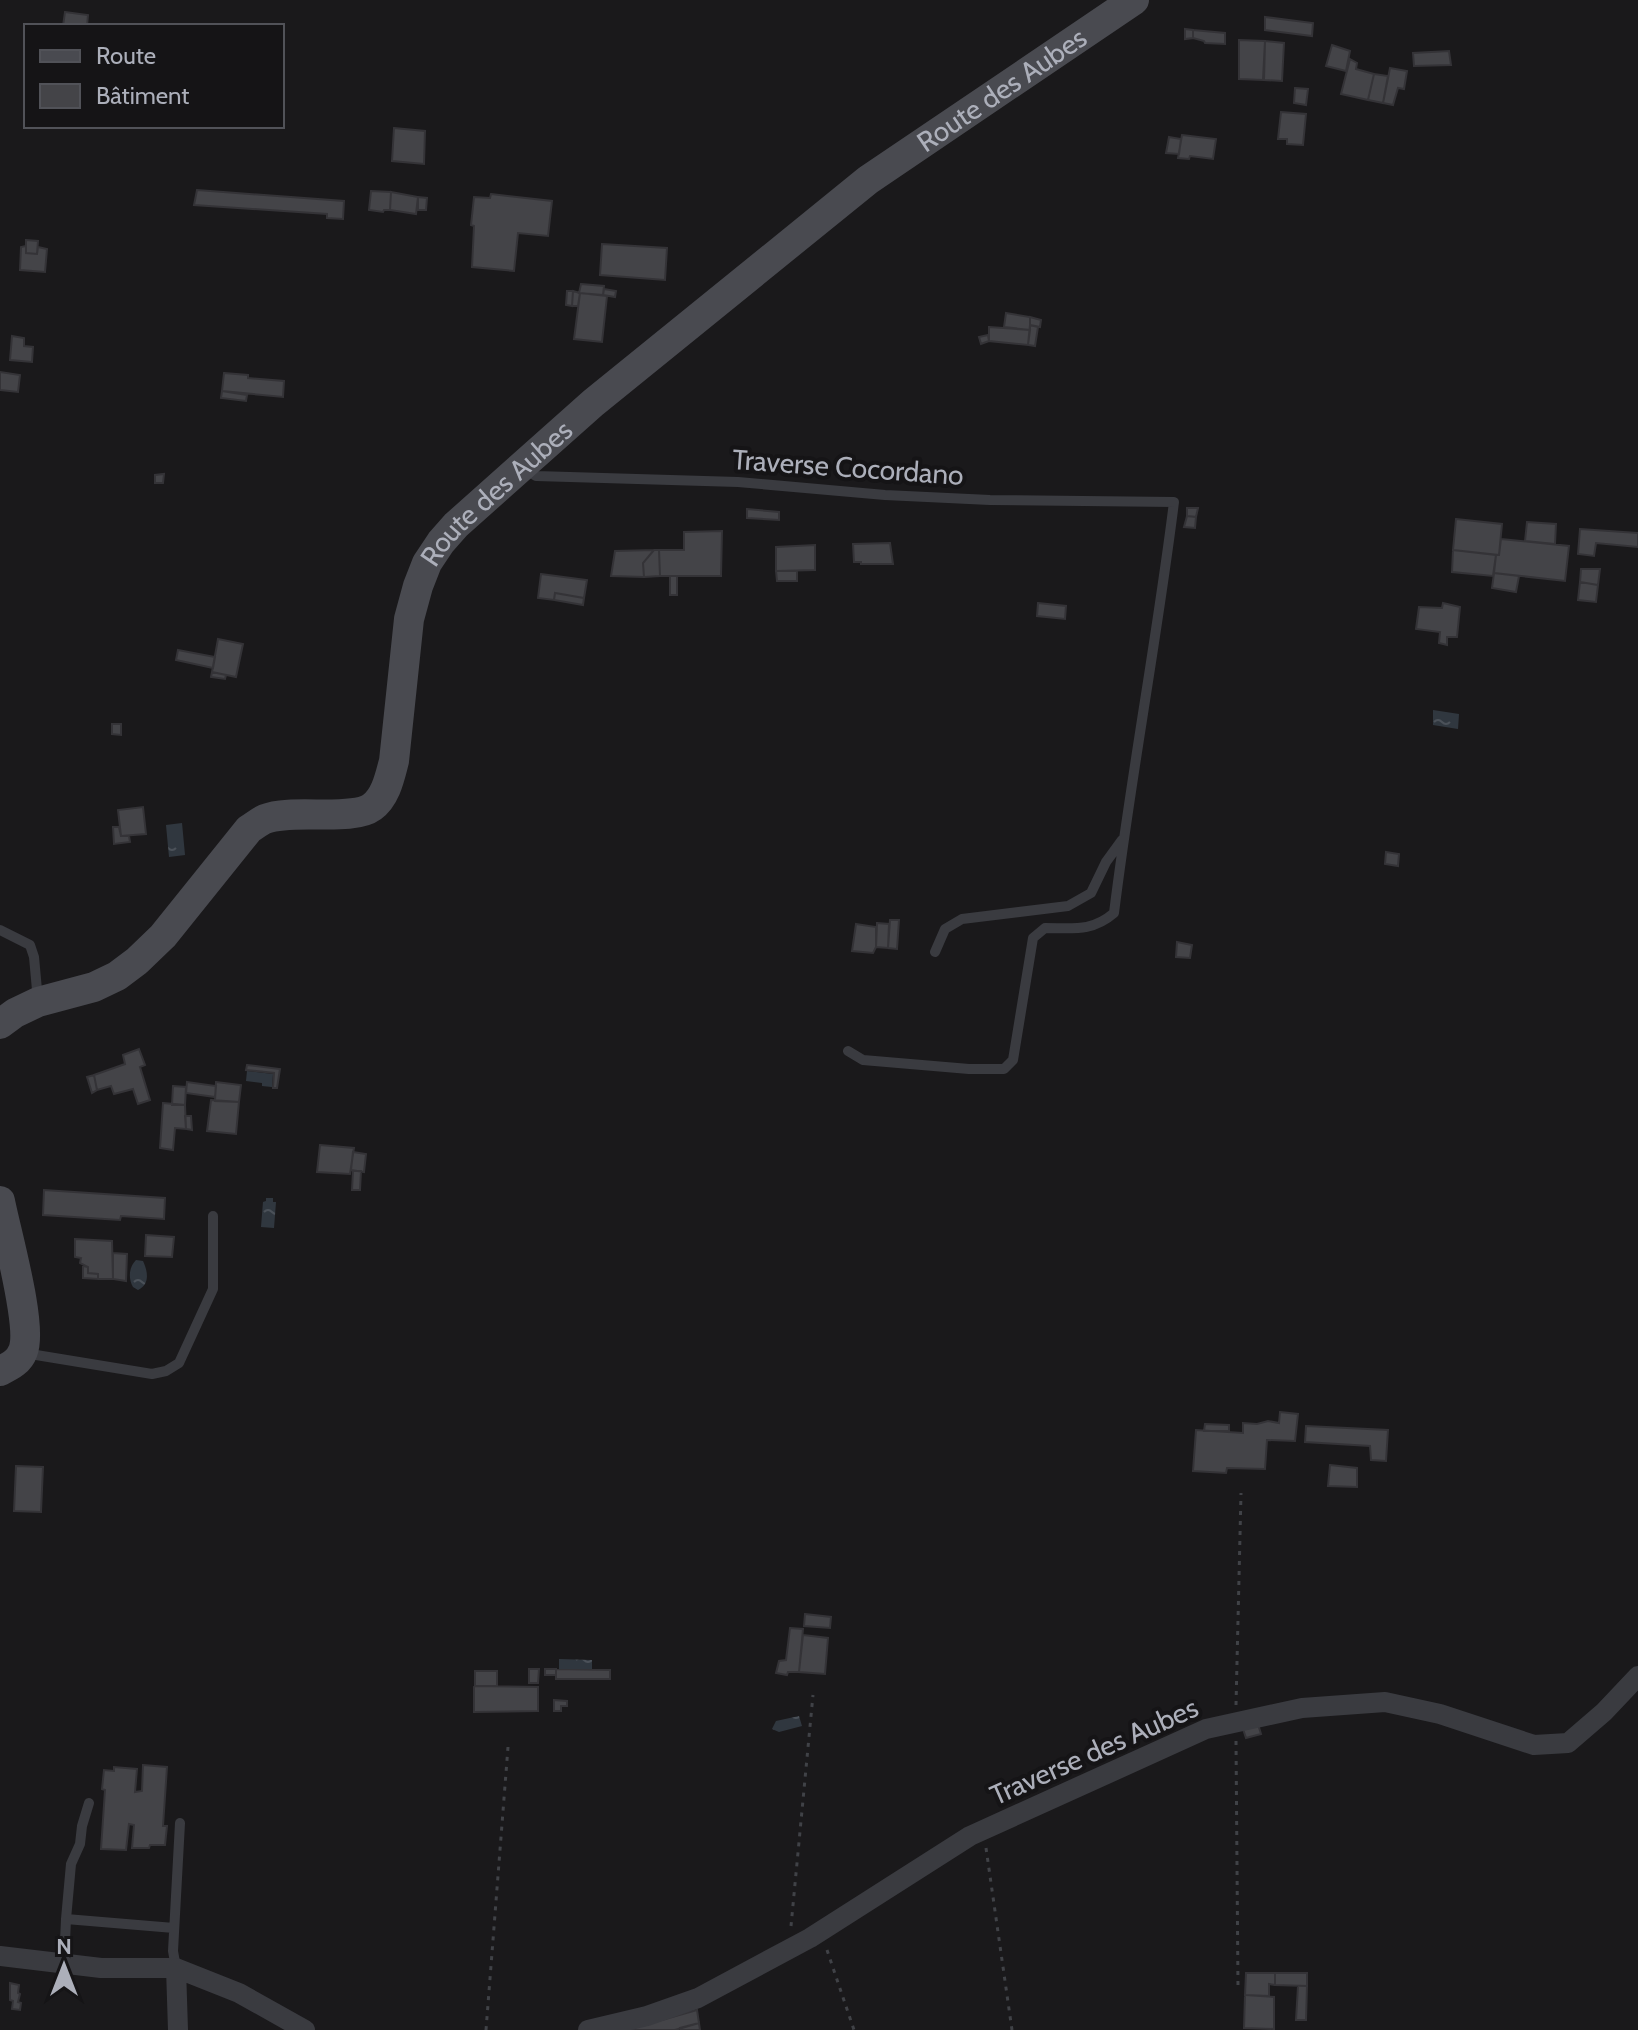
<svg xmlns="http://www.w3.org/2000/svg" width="1638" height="2030" font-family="Cabin,sans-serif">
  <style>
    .water { fill: url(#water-ripples) }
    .building { fill: #444448; stroke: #343337; stroke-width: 2 }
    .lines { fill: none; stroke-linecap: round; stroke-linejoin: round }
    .path { stroke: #404247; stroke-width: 3; stroke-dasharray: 4 6; stroke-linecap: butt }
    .lane { stroke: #3a3b40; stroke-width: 10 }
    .street { stroke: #3a3b40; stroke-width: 20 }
    .secondary { stroke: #494a50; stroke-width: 30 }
    .labels { text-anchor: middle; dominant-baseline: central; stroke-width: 8; stroke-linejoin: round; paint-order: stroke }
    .street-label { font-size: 28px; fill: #acafba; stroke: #151416 }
  </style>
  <defs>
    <pattern id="water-ripples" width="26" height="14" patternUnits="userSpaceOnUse" patternTransform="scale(2)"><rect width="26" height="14" fill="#30373f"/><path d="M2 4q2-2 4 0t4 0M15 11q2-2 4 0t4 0" fill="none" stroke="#4b5159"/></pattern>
  </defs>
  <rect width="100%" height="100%" fill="#1a191b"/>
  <path class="water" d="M1433 710 1459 714 1458 729 1433 725Z
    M182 823 185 855 169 857 166 825Z
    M247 1071 273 1074 272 1087 262 1086V1083L246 1081Z
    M266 1198H273V1202H276L274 1228 261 1227 263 1202 266 1201Z
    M136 1260 143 1261C148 1272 150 1284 138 1290L133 1287C128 1278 129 1267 136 1260Z
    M559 1659 592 1660V1670L559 1669Z
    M799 1716 802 1726 779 1732 772 1729 776 1721Z"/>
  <path class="building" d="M65 12 88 15 87 26H63Z
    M1265 17 1313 23 1312 36 1265 30Z
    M1185 29 1193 30V38L1185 39Z
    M1193 30 1225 33V44L1205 43 1204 41 1193 38Z
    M1239 40 1265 41 1263 80 1239 79Z
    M1265 41 1284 43 1282 81 1264 80Z
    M1332 45 1350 51 1346 71 1326 66Z
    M1449 51 1451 65 1414 66 1413 53Z
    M1350 59 1357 63 1356 69 1374 74 1368 100 1341 94Z
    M1390 68 1407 71 1404 89 1398 88 1393 105 1383 103Z
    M1374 74 1388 76 1383 103 1368 100Z
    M1295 88 1308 89 1306 105 1294 103Z
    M1281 112 1306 114 1303 145 1287 144V139H1278Z
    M394 128 425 131 424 164 392 161Z
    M1182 135 1216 139 1213 159 1190 156 1189 159 1178 158Z
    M1169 137 1181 139 1179 154 1166 153Z
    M197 190 344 201 343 219 327 218V214L194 205Z
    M371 191 391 192 390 210H384L383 212 369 210Z
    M391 192 418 197 416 214 390 210Z
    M491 194 552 201 548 236 518 233 514 271 472 267 474 226 471 225 474 197 490 198Z
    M418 197 427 198 426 210H418Z
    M26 240 38 241 37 254 26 253Z
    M602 244 667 248 665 280 600 275Z
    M26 246V253L37 254 38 247 47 249 45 272 20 270 21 247Z
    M581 284 604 286 603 295 579 293Z
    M604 289 616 291 615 297 603 295Z
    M567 291H573L572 306 566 305Z
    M573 291 580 293 578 306H572Z
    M580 293 607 296 602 342 574 339Z
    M1006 313 1030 317V330L1004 327Z
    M1030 317 1041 320 1040 327 1030 325Z
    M1030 325 1038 327 1035 346 1028 345Z
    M989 327 1030 330 1028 345 989 341Z
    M988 335 989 341 981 344 979 337Z
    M12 336 24 338V346L33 347 32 362 10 360Z
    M0 372 20 375 18 392 0 390Z
    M224 373 248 375V378L284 381 283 397 222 391Z
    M222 391 247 395 246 401 221 398Z
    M164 474 163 483H155V475Z
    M1187 508H1198L1196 517 1187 516Z
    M747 509 779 512V520L747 518Z
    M1187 516 1196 517 1195 528 1184 527Z
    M1456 519 1502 524 1499 555 1453 550Z
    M1527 522 1556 524 1555 544 1525 541Z
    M1580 529 1638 533V547L1596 543 1594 556 1578 554Z
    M722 531 721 576H660L659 550H684V532Z
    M1501 539 1569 546 1565 581 1494 573 1496 555H1499Z
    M890 543 893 564H861V562H854L853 544Z
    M815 545V570L776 571V547Z
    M654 550H659L660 576 644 577 643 563Z
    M654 550 643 563 644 577 611 576 615 551Z
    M1453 550 1496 555 1493 576 1452 572Z
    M1581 569H1600L1598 585 1580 582Z
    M776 571H797V581H777Z
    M1494 573 1519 576 1516 592 1492 588Z
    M541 574 587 580 584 598 555 593 554 600 538 598Z
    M670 576H677V595H670Z
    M1580 582 1598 585 1596 602 1578 600Z
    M555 593 584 598 583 605 554 600Z
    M1038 603 1066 606 1065 619 1037 616Z
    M1443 603 1460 607 1457 637H1447V645L1439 643 1440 632 1416 629 1419 607 1442 608Z
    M218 639 243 644 236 677 212 672Z
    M178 650 215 657 213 668 176 660Z
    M212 672 226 675 225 679 211 677Z
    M112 724H121V735L112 734Z
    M143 807 146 834 121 836 118 810Z
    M113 827H119L121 836H129L130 842 114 844Z
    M1386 852 1399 854 1398 866 1385 864Z
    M890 920H899L897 949 888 948Z
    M877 923 889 924 888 948 876 947Z
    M856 924 876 927V947L873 953 852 951Z
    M1177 942 1192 945 1190 958 1176 957Z
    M139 1049 145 1065 140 1067 150 1100 138 1104 133 1089 114 1094 111 1086 97 1090 94 1075 125 1064 123 1055Z
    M247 1065 280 1069 277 1088H273L274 1073 246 1070Z
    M94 1075 97 1090 92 1093 87 1077Z
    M187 1082 216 1086 215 1097 186 1093Z
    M216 1082 241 1085 239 1102 215 1101Z
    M173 1086 186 1087 185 1105H172Z
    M211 1100 239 1102 236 1134 207 1131Z
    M163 1103 185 1105 186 1129 175 1128 173 1150 160 1148Z
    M185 1116H191L192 1130 186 1129Z
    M320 1145 354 1148 350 1174 317 1172Z
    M353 1152 366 1154 364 1172 351 1170Z
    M353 1171H361L360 1190H352Z
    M44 1190 165 1198 164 1219 121 1216 120 1220 43 1215Z
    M146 1235 174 1237 172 1257 145 1256Z
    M75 1239 112 1241 113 1279H98V1274L88 1273V1267L80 1263 81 1258 75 1257Z
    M113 1253 127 1254 126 1281 113 1279Z
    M83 1266 88 1267V1273L98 1274V1279L83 1278Z
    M1280 1412 1298 1414 1295 1441 1267 1440 1265 1469 1227 1468 1226 1473 1193 1471 1196 1430 1243 1433V1423L1257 1424 1268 1421 1279 1423Z
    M1205 1424 1229 1425V1431H1204Z
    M1306 1426 1388 1430 1386 1461 1371 1460 1370 1446 1305 1442Z
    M1330 1465 1357 1468V1487L1328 1486Z
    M16 1466 43 1467 41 1512 14 1511Z
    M805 1614 831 1617 830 1628 804 1626Z
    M790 1628 803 1629 799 1672H788L787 1675 776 1673 779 1661 786 1660Z
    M803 1635 828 1638 825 1674 799 1672Z
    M529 1669H539L538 1683H529Z
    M545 1669H556V1675H545Z
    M556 1669 610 1670V1679H556Z
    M475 1671H497V1686H475Z
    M475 1686 538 1687V1711L474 1712V1687Z
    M554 1700 567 1701V1706H561V1711H554Z
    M1258 1724 1261 1734 1246 1738 1243 1729Z
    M143 1765 167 1767 163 1826H167L165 1845H150L149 1848H132L134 1825 129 1824 126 1850 101 1849 105 1790 102 1789 104 1770 114 1771V1767L137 1769 135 1792 142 1791Z
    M1246 1973H1275V1985L1269 1984V1996L1245 1995Z
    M1275 1973H1307V1986L1275 1985Z
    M10 1983 19 1985 18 1993 20 1994 18 2002 21 2003 20 2010 12 2009 13 2001 10 2000Z
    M1298 1986H1307L1306 2020H1296Z
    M1245 1995 1274 1997V2029L1244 2028Z
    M697 2010 699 2023 675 2030H626Z
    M699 2023 700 2030H681L680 2028Z"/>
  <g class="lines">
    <path class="path" d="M1236 1705 1241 1493
      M1236 1741 1238 1988
      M986 1848 1012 2030
      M791 1926 813 1695
      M827 1950 854 2030
      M486 2030 508 1747"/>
    <path class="lane" d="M523 468 536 476 738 482 885 495 990 500 1174 502C1157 639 1131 775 1114 913 1092 932 1073 928 1045 928L1033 938 1013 1060 1004 1069H969L863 1060 848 1051
      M0 930 30 945 34 957 38 1001
      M935 952 945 929 962 919 1068 906 1091 893 1106 862 1122 840
      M24 1353 152 1374 166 1371 179 1363 213 1289V1216
      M89 1803 82 1826 80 1844 71 1864 66 1919 174 1928
      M64 1964 66 1919
      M176 1968 173 1951 180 1823"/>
    <path class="street" d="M0 1956 101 1968H176L239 1993 305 2030
      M176 1968 178 2030
      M588 2030 647 2016 698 1998 810 1938 970 1836 1206 1729 1302 1708 1385 1702 1440 1714 1534 1745 1568 1743 1604 1712 1638 1676"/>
    <g class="secondary">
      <path id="s1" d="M0 1024 15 1013 38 1002 94 987 117 976 137 961 163 936 249 829C254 826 260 821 265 819 292 808 352 822 372 807 386 797 390 776 394 761L409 619 418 586 427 563 441 542 456 525 593 403 868 180 1134 0"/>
      <path d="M0 1201C6 1232 33 1326 23 1351 19 1362 10 1366 0 1371"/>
    </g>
  </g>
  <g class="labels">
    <g class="street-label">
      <text stroke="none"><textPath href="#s1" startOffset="1454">Route des Aubes</textPath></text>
      <text transform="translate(848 467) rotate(4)">Traverse Cocordano</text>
      <text stroke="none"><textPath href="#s1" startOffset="806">Route des Aubes</textPath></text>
      <text transform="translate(1094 1751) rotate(-24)">Traverse des Aubes</text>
    </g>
  </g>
  <rect x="24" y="24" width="260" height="104" fill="#151416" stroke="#515258" stroke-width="2"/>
  <rect x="40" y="50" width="40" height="12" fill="#494a50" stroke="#515258" stroke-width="2"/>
  <text x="96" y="64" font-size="24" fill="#acafba">Route</text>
  <rect x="40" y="84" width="40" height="24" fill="#444448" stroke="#515258" stroke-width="2"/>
  <text x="96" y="104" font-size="24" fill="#acafba">Bâtiment</text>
  <g transform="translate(64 1966)" stroke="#151416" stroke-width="6" paint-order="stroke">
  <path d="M0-6L14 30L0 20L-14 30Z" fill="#acafba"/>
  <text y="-12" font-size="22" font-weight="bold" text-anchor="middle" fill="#acafba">N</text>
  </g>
</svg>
